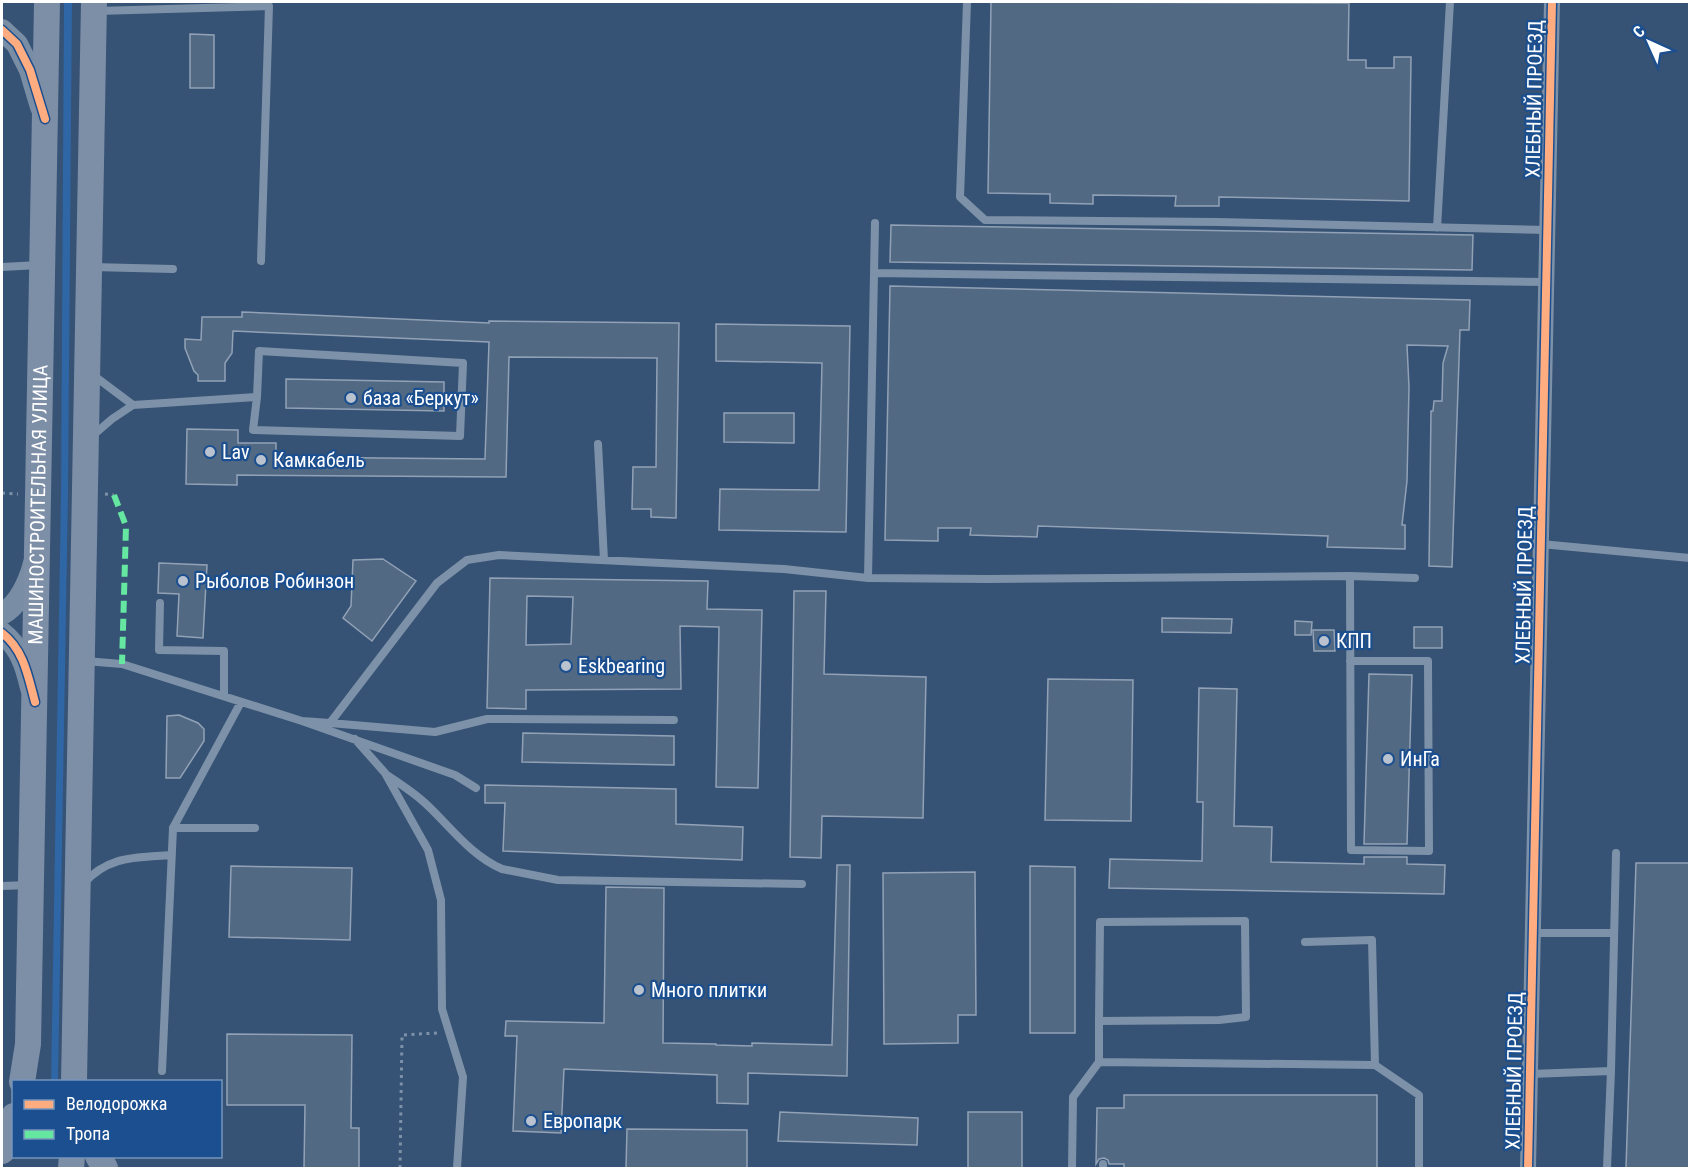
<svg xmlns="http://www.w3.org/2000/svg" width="1691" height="1170" font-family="'Roboto Condensed',sans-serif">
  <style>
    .green { fill: #2f66a5 }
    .building { fill: #526984; stroke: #92a2b6; stroke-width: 1.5; fill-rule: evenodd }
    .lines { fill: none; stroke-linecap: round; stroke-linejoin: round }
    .path { stroke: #7d92a8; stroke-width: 3; stroke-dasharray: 3 4.5; stroke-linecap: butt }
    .lane { stroke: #7d92a8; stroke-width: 8 }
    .street { stroke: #7d92a8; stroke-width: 16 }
    .secondary { stroke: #798da4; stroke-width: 22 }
    .primary { stroke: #7d8ea7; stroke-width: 26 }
    .quiet { stroke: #66e7a1; stroke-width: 6; stroke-dasharray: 12 6; stroke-linecap: butt }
    .cycleway-casing { stroke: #1b4f8f; stroke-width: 11 }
    .cycleway { stroke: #ffac80; stroke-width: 8 }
    .poi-dot { fill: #b9c2ce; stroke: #1b4f8f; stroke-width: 2 }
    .labels { text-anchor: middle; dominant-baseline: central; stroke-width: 4.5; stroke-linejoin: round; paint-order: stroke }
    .street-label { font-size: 20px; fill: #fff; stroke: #1b4f8f }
    .poi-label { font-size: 20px; fill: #fff; stroke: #1b4f8f; text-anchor: start }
  </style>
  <rect width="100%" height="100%" fill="#365274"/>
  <path class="green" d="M64 2H72L68 494 58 1081 51 1082 61 494Z"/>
  <path class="building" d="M991 2 1349 3 1348 60H1366V68H1394V57H1411L1409 201 1219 197V206H1175L1176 196 1093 195V204L1050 203V194L988 193Z
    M190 34 214 35V88H190Z
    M891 225 1473 235 1472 270 890 262Z
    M890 286 1470 300 1469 330H1460L1452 567 1429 566 1431 411H1433L1434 401H1442L1443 363 1448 346 1407 345 1409 387 1407 481 1402 525H1405V549L1327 547 1328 536 1038 526 1037 537 970 535 971 528H938V541L885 540Z
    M242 312 489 323V321L679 323 676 518 651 517V509H632L633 467H656L657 358 509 357 506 477 237 475V485L186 484 187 429 238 430V443H276V457L485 459 489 342 233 331 232 353 225 363V381H198V375L194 371 185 348V339L201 340 202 317H242Z
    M716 324 850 326 846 532 719 530 720 489 819 490 822 363 716 361Z
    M286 379 444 382V411L286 408Z
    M724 413H794V443L724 442Z
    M383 559 416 581 372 641 343 618 351 606 353 560Z
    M159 563 207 565 203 638 177 636 179 594 158 593Z
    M490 578 708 581 707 609 762 610 758 788 716 787 719 627 680 626 681 689 526 690V709L487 708ZM527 596 573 597 571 644 526 645Z
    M794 591H826L824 674 926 677 923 818 822 816 821 858 790 857Z
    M1162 618 1232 619 1231 633 1162 632Z
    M1295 621 1312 622 1311 635H1295Z
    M1414 627H1442V648H1414Z
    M1313 630H1334L1335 651H1314Z
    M1369 674 1412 675 1407 844H1364Z
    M1048 679 1133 680 1131 821 1045 820Z
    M1199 688 1237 689 1234 826 1272 827 1271 862 1364 864V857H1407V864L1445 865 1444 894 1109 888 1110 859 1202 861 1203 802H1197Z
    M179 715 198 723 204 729V741L180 778H166L167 716Z
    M523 733 674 736V765L522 762Z
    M485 785 676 789V824L743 827 742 860 503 851 505 803H485Z
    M1636 863H1689V1168H1626Z
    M837 865H850L847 1076 748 1073V1104L717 1103V1075L564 1069 561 1133 513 1131 517 1036H505L506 1021 604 1023 606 887 664 888 663 1043 716 1044V1045L752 1046V1043L832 1045Z
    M231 866 352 868 350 940 229 937Z
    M1030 866 1075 867V1033H1030Z
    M975 872 976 1015H958V1043L884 1044 883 873Z
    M227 1034 352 1035 351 1128H359V1168H304L305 1105H227Z
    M1124 1095H1377V1168H1124V1164H1109L1108 1160 1104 1158 1099 1159 1096 1164 1097 1108H1124Z
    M780 1112 918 1118 917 1145 778 1141Z
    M968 1112H1022V1168H968Z
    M627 1129 747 1130V1168H626Z"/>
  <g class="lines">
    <path class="path" d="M2 493 18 494
      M105 494 114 495
      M400 1168 402 1035 437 1033"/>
    <path class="lane" d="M967 2 960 197 985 220 1218 222 1547 230
      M97 11 269 6 261 261
      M1437 228 1450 2
      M2 267 39 265
      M92 267 173 269
      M874 273 1546 282
      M93 375 133 405
      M91 437 112 419 133 405 257 397 259 351 463 363 460 436 253 430 257 397
      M598 444 604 560
      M1541 544 1690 558
      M1350 576 1351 850 1429 851 1428 661H1350
      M868 578 875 223
      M160 603 159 650 224 651V696
      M85 661 122 664 302 721 455 775 476 788
      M302 721 330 723 437 583 467 560 499 555 784 569 868 578 987 579 1350 576 1415 578
      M330 723 435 732 487 719 674 720
      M355 739 385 773 428 850 441 900 442 1009 463 1077 457 1168
      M387 775C400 784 413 792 425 803 450 826 470 855 502 869L558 880 802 884
      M173 828H255
      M83 884C109 855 136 858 171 855
      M2 886 28 885
      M1533 933H1614
      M1305 942 1372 940 1375 1065
      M1099 1021 1219 1020 1246 1017 1245 921 1100 922 1099 1021V1062
      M162 1071 173 828 241 702
      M1611 1071 1616 853
      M1530 1074 1611 1071 1607 1168
      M1103 1164V1168
      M1072 1168 1073 1097 1099 1062 1375 1065 1419 1095V1168"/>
    <path class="street" d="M1528 1168 1552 2"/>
    <path class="secondary" d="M2 30 17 44 30 70 41 107
      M2 614C19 605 29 582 34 563
      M2 633C20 647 26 666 31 688"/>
    <g class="primary">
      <path id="s1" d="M22 1082 28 1044 47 2"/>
      <path d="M74 1082 94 2"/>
      <path d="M2 1151 14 1116"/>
      <path d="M98 1156 105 1168"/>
      <path d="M71 1168 72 1156"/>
    </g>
    <path class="quiet" d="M114 495 126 526 122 664"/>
    <defs>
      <path id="cycleway" d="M2 30 17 44 30 70 45 119
        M2 633C24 650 28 676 35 702
        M1528 1168 1552 2"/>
    </defs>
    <use href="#cycleway" class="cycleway-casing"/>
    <use href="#cycleway" class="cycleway"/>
  </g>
  <g class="poi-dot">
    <circle cx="351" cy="398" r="6"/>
    <circle cx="210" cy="452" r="6"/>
    <circle cx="261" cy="460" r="6"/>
    <circle cx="183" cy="581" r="6"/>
    <circle cx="1324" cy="641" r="6"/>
    <circle cx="566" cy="666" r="6"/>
    <circle cx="1388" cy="759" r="6"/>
    <circle cx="639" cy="990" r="6"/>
    <circle cx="531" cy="1121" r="6"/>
  </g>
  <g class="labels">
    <g class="street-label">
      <text transform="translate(1534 99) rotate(-89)">ХЛЕБНЫЙ ПРОЕЗД</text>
      <text stroke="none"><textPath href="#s1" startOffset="578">МАШИНОСТРОИТЕЛЬНАЯ УЛИЦА</textPath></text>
      <text transform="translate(1524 585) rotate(-89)">ХЛЕБНЫЙ ПРОЕЗД</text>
      <text transform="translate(1514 1071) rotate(-89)">ХЛЕБНЫЙ ПРОЕЗД</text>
    </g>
    <g class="poi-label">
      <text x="363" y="398">база «Беркут»</text>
      <text x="222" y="452">Lav</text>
      <text x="273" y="460">Камкабель</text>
      <text x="195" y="581">Рыболов Робинзон</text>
      <text x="1336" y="641">КПП</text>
      <text x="578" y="666">Eskbearing</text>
      <text x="1400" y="759">ИнГа</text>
      <text x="651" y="990">Много плитки</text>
      <text x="543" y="1121">Европарк</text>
    </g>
  </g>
  <rect width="1691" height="1170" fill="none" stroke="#ffffff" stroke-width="6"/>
  <rect x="12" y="1080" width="210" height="78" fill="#1b4f8f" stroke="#7695bc" stroke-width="1.5"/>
  <rect x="24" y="1100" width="30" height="9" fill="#ffac80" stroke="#7695bc" stroke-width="1.5"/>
  <text x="66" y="1110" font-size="18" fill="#ffffff">Велодорожка</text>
  <rect x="24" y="1130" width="30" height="9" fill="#66e7a1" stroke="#7695bc" stroke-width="1.5"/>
  <text x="66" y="1140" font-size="18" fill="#ffffff">Тропа</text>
  <g transform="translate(1649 42) rotate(315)" stroke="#1b4f8f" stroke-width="4.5" paint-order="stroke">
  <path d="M0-4.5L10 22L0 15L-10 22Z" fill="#ffffff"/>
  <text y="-9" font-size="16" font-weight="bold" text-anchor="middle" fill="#ffffff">С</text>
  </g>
</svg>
